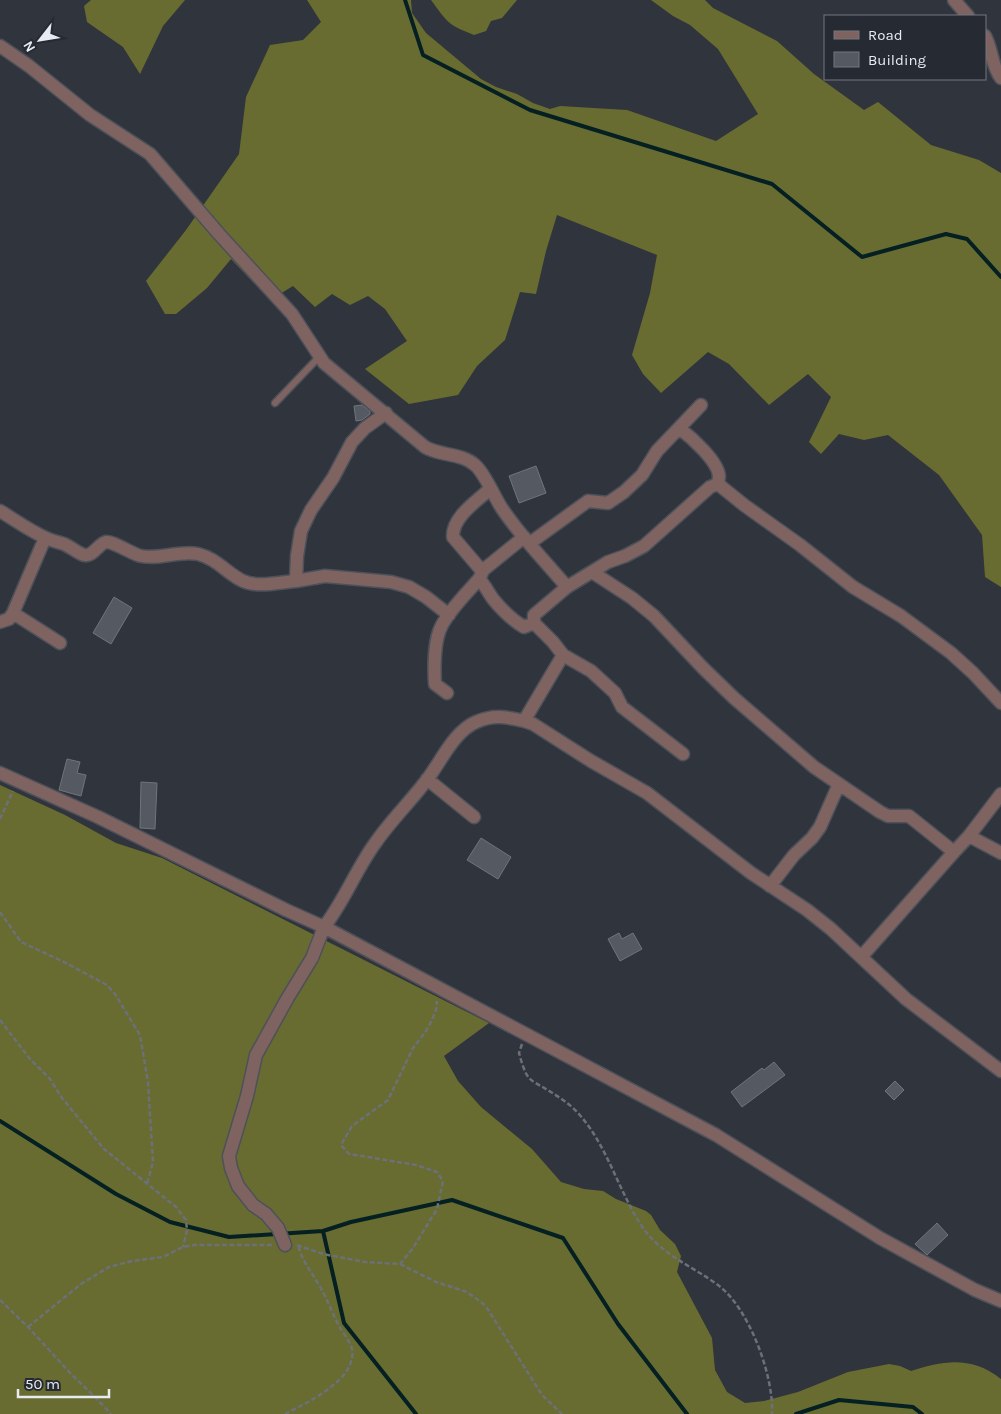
<svg xmlns="http://www.w3.org/2000/svg" width="1001" height="1414" font-family="Karla,sans-serif">
  <style>
    .forest { fill: #696c30 }
    .lines { fill: none; stroke-linecap: round; stroke-linejoin: round }
    .stream { stroke: #052023; stroke-width: 4 }
    .building { fill: #545962; stroke: #6f747d }
    .service-casing { stroke: #4d515a; stroke-width: 9 }
    .minor-casing { stroke: #4d515a; stroke-width: 15 }
    .tertiary-casing { stroke: #4d515a; stroke-width: 15 }
    .path { stroke: #6c7078; stroke-width: 2.5; stroke-dasharray: 5 2.5; stroke-linecap: butt }
    .service { stroke: #7f6360; stroke-width: 6 }
    .minor { stroke: #7f6360; stroke-width: 12 }
    .tertiary { stroke: #7f6360; stroke-width: 12 }
  </style>
  <rect width="100%" height="100%" fill="#30343d"/>
  <path class="forest" d="M91 0H185L163 26 140 74 123 47 87 22 84 6Z
    M307 0H411L412 13 426 33 481 79 496 87 517 94 533 103 550 109 560 106 627 110 716 141 758 114 718 49 690 25 673 16 651 0H705L713 8 777 41 814 74 864 110 878 102 931 145 979 160 1001 173V587L985 577 982 535 939 475 888 435 864 440 839 434 821 454 809 442 831 397 808 374 769 405 729 364 708 352 661 393 643 374 632 355 650 293 657 255 557 215 546 251 536 294 520 292 505 340 477 366 458 395 409 404 365 369 407 341 385 309 368 296 350 305 332 294 315 307 293 286 270 300 231 259 207 288 176 314H165L146 281 186 230 239 154 246 97 270 45 303 40 321 22Z
    M431 0H517L502 18 491 21 486 31 474 35C447 24 448 23 431 0Z
    M0 785 65 815 116 843 162 858 489 1023 444 1056 458 1081 481 1107 532 1149 561 1182 584 1189 603 1191 616 1199 646 1211 651 1215 660 1230 675 1244 681 1256 677 1272 712 1338 715 1370 727 1392 745 1403 764 1401 798 1392 848 1372 889 1364 900 1366 911 1371C944 1360 972 1356 1001 1379V1414H0Z"/>
  <g class="lines">
    <path class="stream" d="M405 0 423 55 530 110 772 184 862 257 946 234 967 239 1001 277
      M0 1121 116 1194 170 1222 229 1237 323 1231 351 1222 452 1200 563 1238 618 1324 687 1414
      M323 1231 344 1323 416 1414
      M796 1414 839 1400 913 1407 922 1414"/>
  </g>
  <path class="building" d="M362 405 370 411V414L362 420 356 421 354 406Z
    M536 466 546 493 519 503 509 476Z
    M114 597 132 608 111 644 93 633Z
    M67 759 80 762 77 773 86 775 81 796 59 790Z
    M141 782 157 783 155 829 140 828Z
    M481 838 511 857 498 879 467 860Z
    M619 933 622 939 633 933 642 949 620 961 608 939Z
    M774 1062 785 1075 742 1107 731 1092 762 1068 764 1070Z
    M895 1081 904 1090 894 1100 885 1091Z
    M937 1223 948 1235 927 1255 915 1244Z"/>
  <g class="lines">
    <defs>
      <path id="service" d="M275 403 319 357"/>
      <path id="minor" d="M954 0 968 16
        M985 36C993 51 991 65 1001 78
        M679 428C691 437 718 461 719 476 719 479 718 482 718 484
        M490 489C477 501 452 517 453 537L482 571 524 537
        M0 511C15 520 30 531 46 538 52 541 58 542 64 544 71 547 77 553 84 555 93 557 98 544 106 542 113 541 132 554 141 556 160 560 179 550 198 554 218 559 226 573 243 581 258 588 280 582 296 581L297 556 301 531 311 510 333 478 352 442 365 428 386 413
        M530 543 588 501 608 503 624 492 642 475 657 451 701 405
        M592 572 632 598 654 616 703 668 734 698 814 767 880 812 888 816H909L954 852 969 836 1001 794
        M482 573 479 579C485 585 488 592 493 599 502 610 512 620 524 627L534 623
        M296 581 325 576 391 582 409 587 426 597 449 615
        M567 587 534 615V623L553 642 563 655 524 721 533 724 591 761 647 793 751 873 807 910 831 929 906 999 1001 1071
        M13 613 60 643
        M0 622 9 619 13 613 45 538
        M563 655 591 671 615 693 622 707 683 754
        M447 693 435 684C434 668 434 639 442 625 451 608 467 593 479 579
        M0 773 98 817 286 910 324 927C345 900 356 869 376 842 392 819 413 799 429 777 442 759 455 731 476 722 494 714 506 717 524 721
        M427 779 474 817
        M969 836 1001 853
        M770 886 794 855 812 838 820 827 839 784
        M862 956 954 852
        M285 1245 278 1228 266 1214 253 1205 238 1186 231 1168 229 1156 247 1096 256 1055 287 999 312 958 324 927 716 1135 880 1238 975 1290 1001 1301"/>
      <path id="tertiary" d="M0 46 29 66 90 115 150 154 219 234 292 314 324 363 425 447C440 456 462 453 475 465 485 473 495 499 503 510 522 538 546 562 567 587L608 562 625 556 644 546 710 487 718 484 744 505 800 545 853 587 901 616 951 653 973 673 1001 703"/>
    </defs>
    <use href="#service" class="service-casing"/>
    <use href="#minor" class="minor-casing"/>
    <use href="#tertiary" class="tertiary-casing"/>
    <path class="path" d="M0 819 13 791
      M0 912 21 942 64 962 107 985 115 994 140 1035 148 1082 153 1162 147 1184
      M0 1020 30 1059 50 1079 62 1098 104 1149 176 1207 186 1220 187 1230 183 1247
      M522 1044 519 1053C521 1060 524 1072 529 1078 532 1081 537 1084 541 1086 554 1094 568 1102 578 1113 608 1146 618 1191 643 1228 662 1255 692 1266 718 1285 749 1308 774 1376 772 1414
      M297 1245 323 1254 365 1262 400 1264 413 1248 437 1209 443 1181 437 1172 416 1165 349 1154 341 1145 352 1126 388 1100 413 1048 426 1031 432 1020 436 1010 437 1001
      M400 1264 436 1282 467 1292 485 1305 542 1395 562 1414
      M0 1300 28 1327 72 1375 96 1398 111 1414
      M28 1327 81 1284 109 1267 132 1261 163 1257 183 1247 194 1245H274
      M285 1414C308 1402 357 1380 352 1349 350 1341 343 1333 339 1326 332 1313 327 1298 319 1285 311 1271 302 1261 298 1245"/>
    <use href="#service" class="service"/>
    <use href="#minor" class="minor"/>
    <use href="#tertiary" class="tertiary"/>
  </g>
  <rect x="824" y="15" width="162" height="65" fill="#262a33" stroke="#74777f"/>
  <rect x="834" y="31" width="25" height="8" fill="#7f6360" stroke="#74777f"/>
  <text x="868" y="40" font-size="15" fill="#e8ebf1">Road</text>
  <rect x="834" y="52" width="25" height="15" fill="#545962" stroke="#74777f"/>
  <text x="868" y="65" font-size="15" fill="#e8ebf1">Building</text>
  <g transform="translate(40 40) rotate(239)" stroke="#262a33" stroke-width="4" paint-order="stroke">
  <path d="M0-4L9 19L0 12L-9 19Z" fill="#e8ebf1"/>
  <text y="-8" font-size="14" font-weight="bold" text-anchor="middle" fill="#e8ebf1">N</text>
  </g>
  <path d="M18 1389v8h91v-8" fill="none" stroke="#e8ebf1" stroke-width="2.5"/>
  <text x="25" y="1389" font-size="15" fill="#e8ebf1" stroke="#262a33" stroke-width="4" paint-order="stroke">50 m</text>
</svg>
